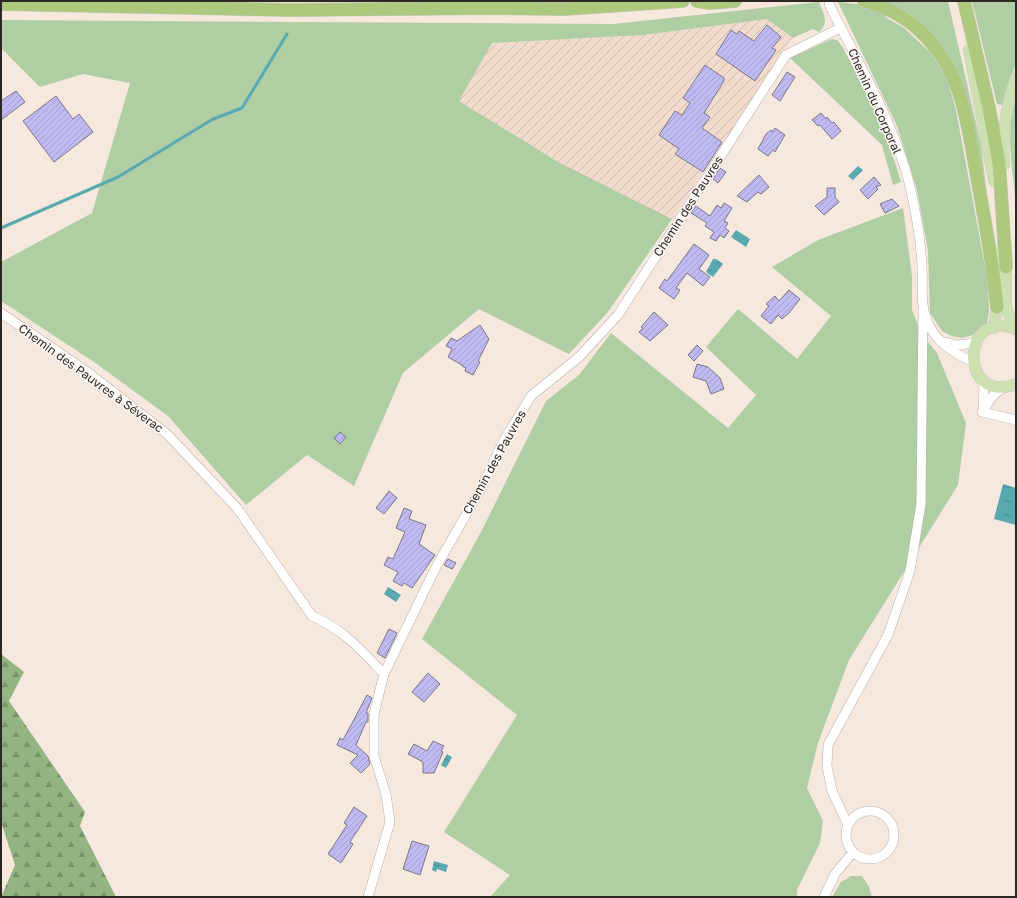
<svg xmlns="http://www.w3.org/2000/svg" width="1017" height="898" font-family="'Golos Text',sans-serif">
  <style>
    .industrial { fill: url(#industrial-furrows) }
    .green { fill: #b0cea4 }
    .forest { fill: url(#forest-firs) }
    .water { fill: url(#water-ripples) }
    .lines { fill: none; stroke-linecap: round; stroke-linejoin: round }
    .stream { stroke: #59a9b1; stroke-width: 3 }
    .building { fill: url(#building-hatch); stroke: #787786 }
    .minor-casing { stroke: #beafa5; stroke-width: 10 }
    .major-casing { stroke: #cdcbca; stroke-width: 12 }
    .highway-casing { stroke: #cdcbca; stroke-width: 14 }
    .minor { stroke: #fff; stroke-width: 9 }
    .major { stroke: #cedfb1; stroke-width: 11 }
    .highway { stroke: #adc97d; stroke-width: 13 }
    .labels { text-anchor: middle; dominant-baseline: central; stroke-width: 3; stroke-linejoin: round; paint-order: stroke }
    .street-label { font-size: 12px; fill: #2d2723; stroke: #fdf7f3 }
  </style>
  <defs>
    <pattern id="industrial-furrows" width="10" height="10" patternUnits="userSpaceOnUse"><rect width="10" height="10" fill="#f1dbcc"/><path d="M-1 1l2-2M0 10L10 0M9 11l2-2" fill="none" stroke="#cfbcaf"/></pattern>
    <pattern id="forest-firs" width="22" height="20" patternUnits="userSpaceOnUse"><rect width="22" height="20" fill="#92b583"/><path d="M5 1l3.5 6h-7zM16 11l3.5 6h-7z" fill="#78936b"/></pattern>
    <pattern id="water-ripples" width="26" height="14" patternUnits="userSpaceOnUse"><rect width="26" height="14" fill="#59a9b1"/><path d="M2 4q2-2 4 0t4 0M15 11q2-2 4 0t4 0" fill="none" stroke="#4a8a90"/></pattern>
    <pattern id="building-hatch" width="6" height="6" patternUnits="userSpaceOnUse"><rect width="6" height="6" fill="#c0baf3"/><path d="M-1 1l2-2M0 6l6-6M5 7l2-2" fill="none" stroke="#a5a0d0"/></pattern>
  </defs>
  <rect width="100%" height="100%" fill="#f7e8de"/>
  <path class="industrial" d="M767 19 793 38 672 219 560 163 459 101 492 43 643 35Z"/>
  <path class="green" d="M880 1H948L981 145 990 219 956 70Z
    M972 1H1016V64L1002 105 997 104Z
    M819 2C823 13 830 23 819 32L813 29 793 38 767 19 643 35 492 43 459 101 560 163 672 219 608 312 569 354 479 309 403 373 354 486 307 455 246 505 168 416 94 362 1 301V262L92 213 130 83 83 74 40 87 1 48V20L613 24Z
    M838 2 864 5 885 13V17L904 28 930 52 947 78 956 110 986 272 988 273 989 312 987 323 973 335 962 338 951 336 942 331 930 313 928 251 917 190 897 126Z
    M832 39 837 40 842 46C865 90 888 134 901 182L893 185 882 145 790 58Z
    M1016 94V203C1012 165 1005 132 1016 94Z
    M903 208 912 276V310L921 333 937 353 966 423 958 485 849 660 818 743 807 788 823 821 820 843 797 890V897H490L510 875 444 832 517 715 422 639 481 532 546 401 579 375 611 333 728 428 756 395 706 347 738 309 797 359 831 316 772 267 818 240Z
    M851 876H862L869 887 872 897H832L841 882Z"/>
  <path class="forest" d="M1 654 24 672 9 701 85 812 80 826 116 897H1L15 865 1 822Z"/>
  <path class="water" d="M858 166 863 170 853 180 848 176Z
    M736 230 750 239 746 247 731 237Z
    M713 259H716L723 264 713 277 706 272Z
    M1003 484 1016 488V525L994 519Z
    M388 587 401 595 396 602 384 594Z
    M447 754 452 757 446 768 441 765Z
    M434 861 448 865 446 872 437 869 436 872 432 870Z"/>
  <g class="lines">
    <path class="stream" d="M1 228 118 177 213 119 242 108 287 34"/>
  </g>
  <path class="building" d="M767 25 781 37 772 48 776 50 755 81 716 54 731 30 737 34 739 31 754 41Z
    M705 65 724 78V81L704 113 710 117 702 128 722 142 703 172 675 154 679 149 659 135 675 111 682 115 690 103 683 98Z
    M787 72 795 77 780 101 772 95Z
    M16 91 25 102 1 120V101Z
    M56 96 73 119 79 114 93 132 54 162 23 121Z
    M821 113 826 119 827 117 832 123 834 122 841 131 832 139 820 125 818 126 812 120Z
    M775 128 785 135 775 152 773 150 768 156 758 149 766 134 771 130 772 132Z
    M720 168 726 172 718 183 713 179Z
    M759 175 769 187 761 194 758 192 747 202 737 196Z
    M874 177 881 185 876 187 878 189 868 199 860 190Z
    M827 188H835V197L839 202 824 215 815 206 827 197Z
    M892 199 899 206 885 213 880 204Z
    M724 203 732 208 724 221 728 223 725 228 729 231 724 238 720 235 716 241 710 238 714 232 705 226 707 223 691 213 696 206 710 216 717 205 721 208Z
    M694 244 709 255 699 269 710 277 703 286 687 273 676 288 680 290 674 299 659 288 665 279 667 281Z
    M789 290 800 299 789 313 782 319 778 315 771 324 761 316 769 306 766 304 775 296 779 301Z
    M654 312 668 325 650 341 639 332 643 328 641 327Z
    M480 325 489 339 478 361 480 362 473 375 465 371 466 368 462 366V365L448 357 452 349 446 346 451 338 457 341Z
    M697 345 703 351 694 361 688 355Z
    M697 364 708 367 720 378 724 389 711 394 706 381 693 377Z
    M340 432 346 437 340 444 334 438Z
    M389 491 397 498 384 514 376 508Z
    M404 508 412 511 409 519 426 525 419 544 435 555 412 588 404 583 402 586 393 581 398 572 384 565 388 557 393 559 405 532 396 528Z
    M448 559 456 563 452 569 444 565Z
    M389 629 397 633 385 658 377 653Z
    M428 673 440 684 424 702 412 692Z
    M367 695 372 698 366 713H368V722H366L356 745 368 756 370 764 361 773 350 763 358 755 337 745 340 738 343 740Z
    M433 741 444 746 441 751 443 752 434 773H423V762L408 754 414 744 427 751Z
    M354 807 367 816 350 842 353 844 341 863 328 854 347 825 344 823Z
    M412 841 429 846 420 875 403 869Z"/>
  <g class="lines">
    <defs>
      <path id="minor" d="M829 4C858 63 894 122 910 186 916 213 921 240 922 267 923 285 920 304 927 321 936 342 953 353 973 362
        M1 313 89 373 167 434 237 508 312 616C343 629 361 650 384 674
        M941 341 957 345 976 343
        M982 379 984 388 983 406
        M982 412C989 401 993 393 1005 387
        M982 412 1016 420
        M846 835a24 24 0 1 1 48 0a24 24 0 1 1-48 0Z
        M848 825 832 791 827 766 828 745 888 635 910 571 921 504 923 308
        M368 897 390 822 386 794 374 756V714L384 674 436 567 482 487 504 440 531 396 579 357 618 315 786 55 840 28
        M824 897 835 874 853 852"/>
      <path id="major" d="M969 50 994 181
        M1004 165C1002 134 1005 107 1016 78
        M1006 273V308L1015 329
        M994 328 997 307 999 252
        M1016 329C960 307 959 406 1016 384"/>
      <path id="highway" d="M697 1 709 3 735 1
        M864 1C884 6 905 17 920 31 963 71 967 122 977 177 985 221 993 263 997 307
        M964 1 989 108 999 163 1006 267
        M1 4 290 10 491 8 564 9 683 1"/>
    </defs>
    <use href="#minor" class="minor-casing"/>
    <use href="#major" class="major-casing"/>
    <use href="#highway" class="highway-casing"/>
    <use href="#minor" class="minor"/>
    <use href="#major" class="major"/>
    <use href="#highway" class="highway"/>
  </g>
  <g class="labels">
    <g class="street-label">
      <text transform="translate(875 101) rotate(66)">Chemin du Corporal</text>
      <text transform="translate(688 206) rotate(-57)">Chemin des Pauvres</text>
      <text transform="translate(91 378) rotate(36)">Chemin des Pauvres à Séverac</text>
      <text transform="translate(494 462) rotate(-61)">Chemin des Pauvres</text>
    </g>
  </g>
  <rect width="1017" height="898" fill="none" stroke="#2d2723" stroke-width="4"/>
</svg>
